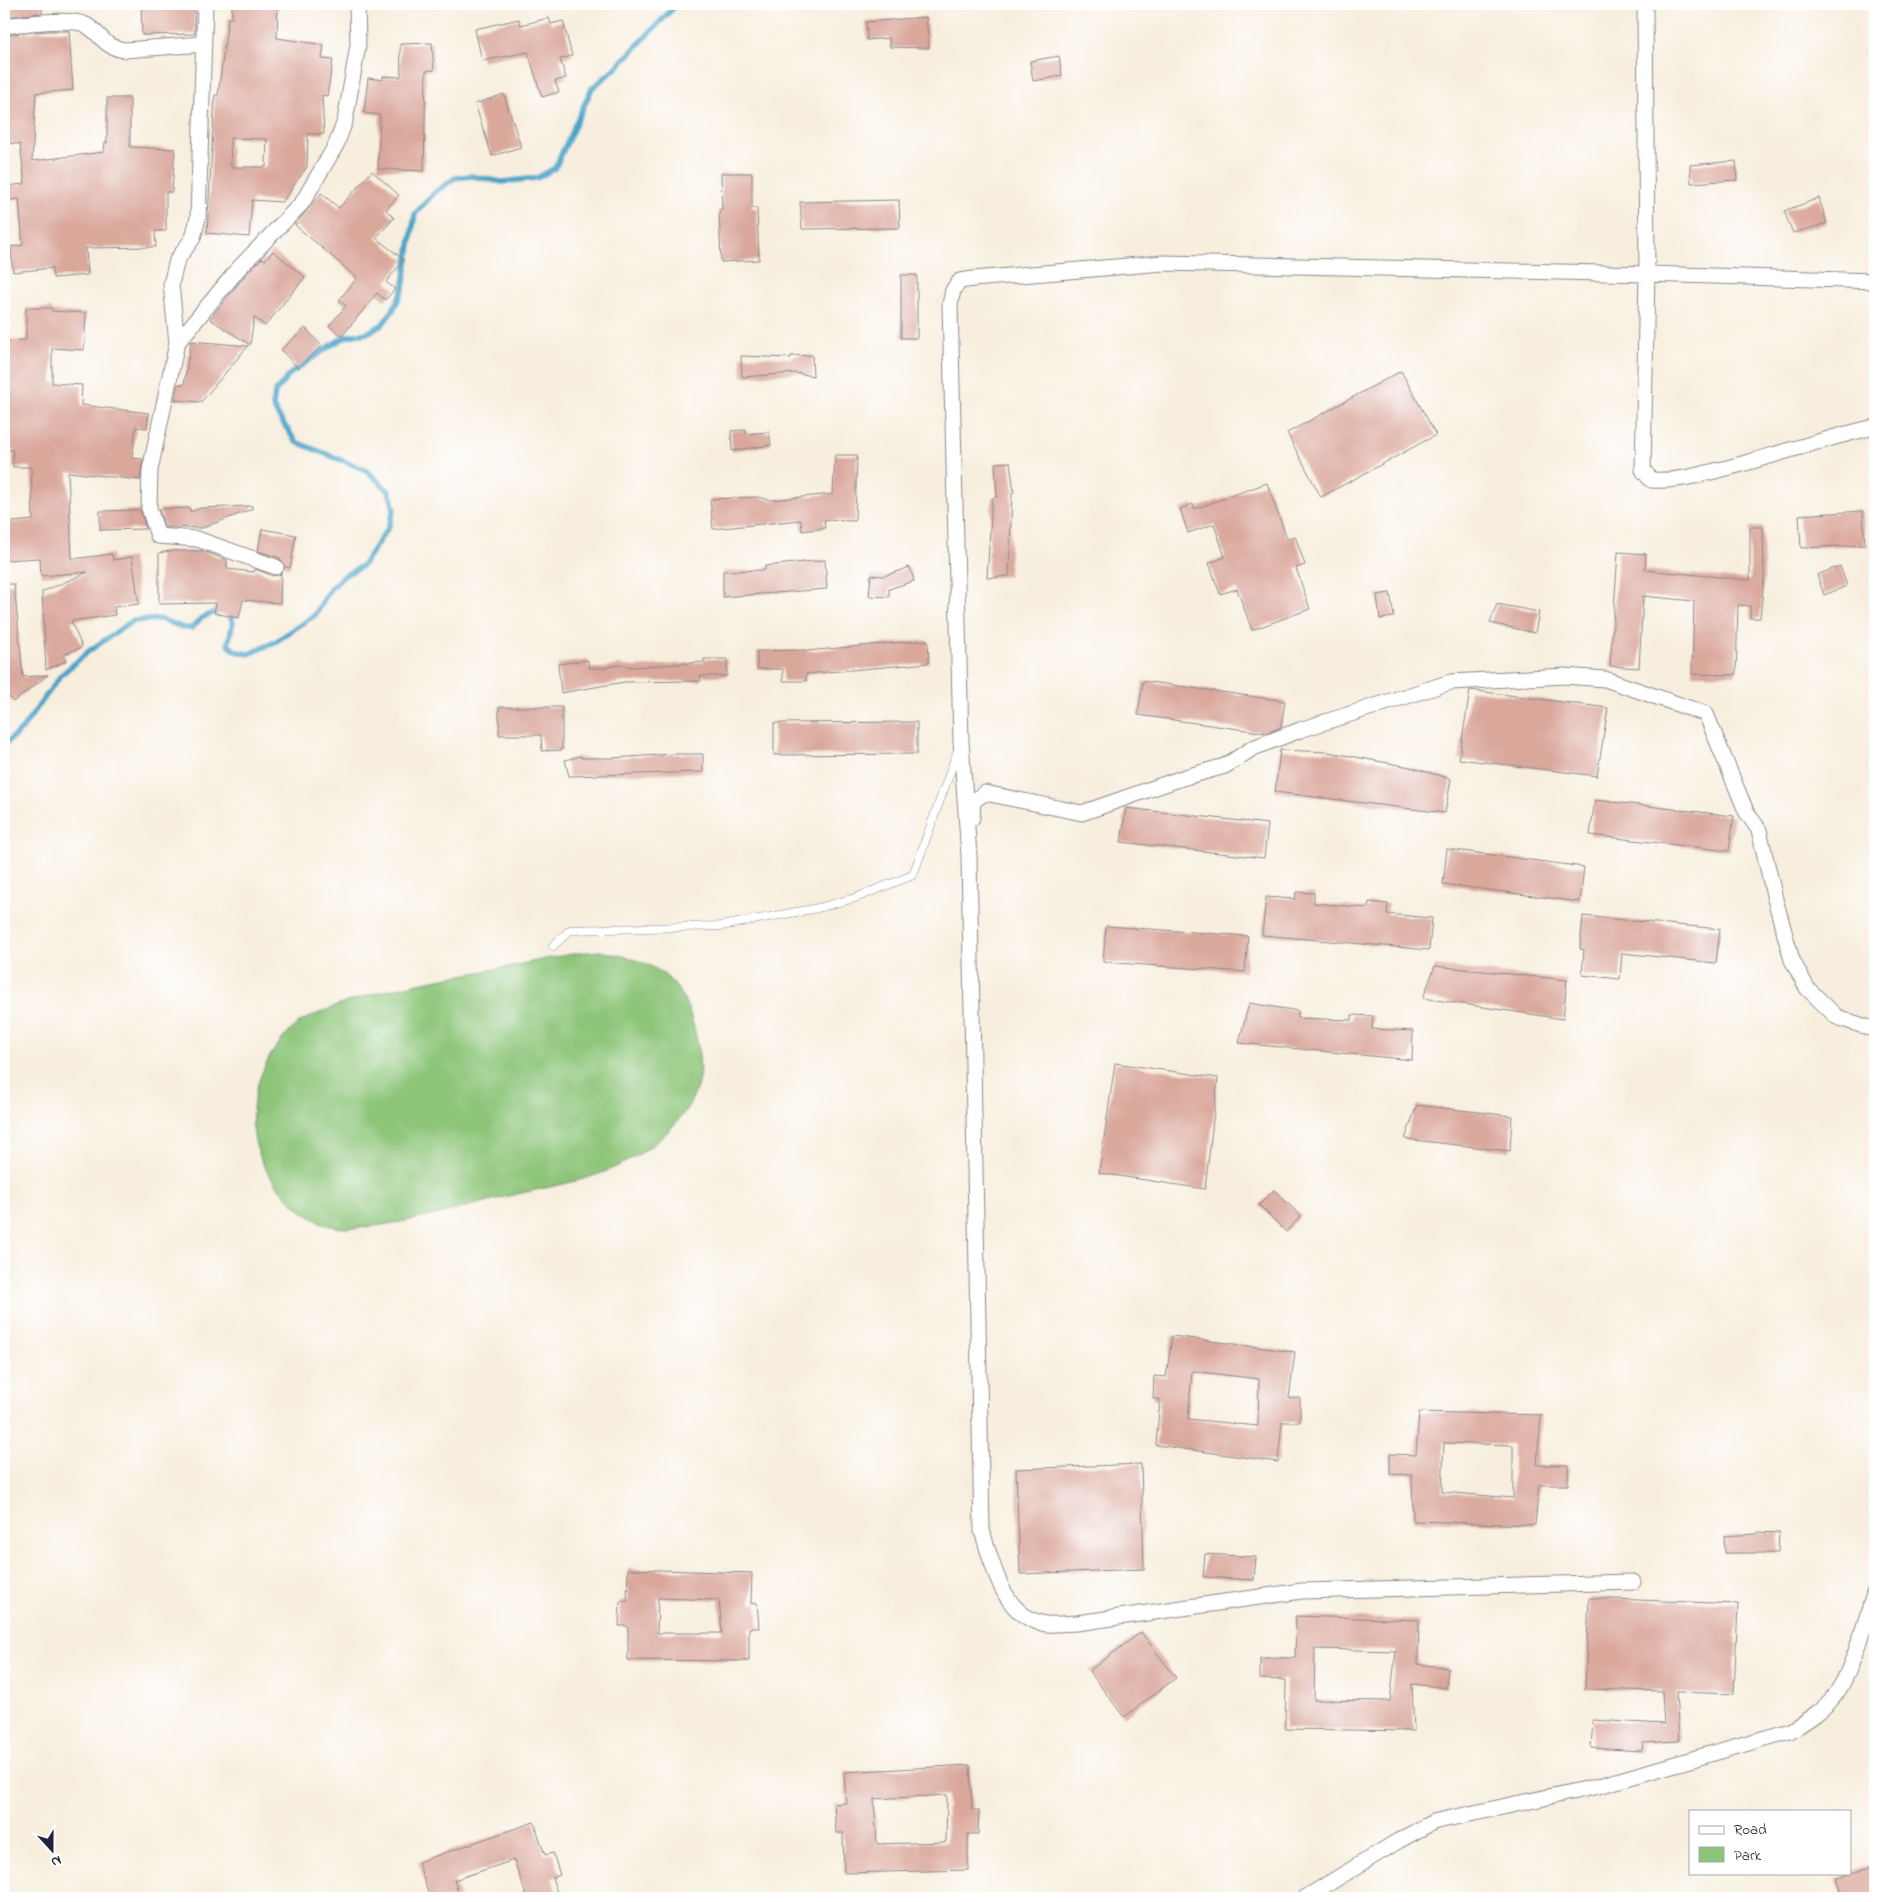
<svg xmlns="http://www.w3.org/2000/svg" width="1879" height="1902" font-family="'Indie Flower',sans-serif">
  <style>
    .green { fill: #8cc578; stroke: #57745a }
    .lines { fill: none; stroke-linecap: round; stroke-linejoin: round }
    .stream { stroke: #4ca4c9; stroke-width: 5.5 }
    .building { fill: #daa79b; fill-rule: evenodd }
    .lane-casing { stroke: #8c888c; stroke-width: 9 }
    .street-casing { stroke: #8c888c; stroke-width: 17 }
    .lane { stroke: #fff; stroke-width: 8 }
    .street { stroke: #fff; stroke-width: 15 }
  </style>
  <rect width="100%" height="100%" fill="#fff"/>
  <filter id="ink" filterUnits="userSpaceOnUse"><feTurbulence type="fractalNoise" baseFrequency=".02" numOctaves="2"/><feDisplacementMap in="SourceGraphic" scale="10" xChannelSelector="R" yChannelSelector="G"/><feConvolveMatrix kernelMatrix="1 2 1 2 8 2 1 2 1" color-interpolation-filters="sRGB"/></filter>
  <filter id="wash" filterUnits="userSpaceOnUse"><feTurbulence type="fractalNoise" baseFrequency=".0096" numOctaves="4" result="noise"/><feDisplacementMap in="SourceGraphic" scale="20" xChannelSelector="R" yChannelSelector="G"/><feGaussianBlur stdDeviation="1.12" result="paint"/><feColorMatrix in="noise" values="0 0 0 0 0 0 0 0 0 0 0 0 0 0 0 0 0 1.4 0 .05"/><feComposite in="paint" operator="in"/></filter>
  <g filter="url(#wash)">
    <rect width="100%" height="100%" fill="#f7eedd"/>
    <path class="green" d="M599 951C648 960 680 972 693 1024 698 1043 703 1068 697 1087 683 1129 639 1159 599 1174 570 1184 538 1189 508 1196 472 1205 436 1216 400 1222 377 1225 347 1233 325 1224 308 1217 295 1206 283 1193 245 1151 244 1100 272 1053 279 1043 289 1030 299 1023 309 1016 321 1013 331 1008 385 987 444 978 502 968 534 962 566 953 599 951Z"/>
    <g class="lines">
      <path class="stream" d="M4 745 22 729 61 675 89 651 132 621 160 619 184 628H192L201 618 223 609 228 612 233 622 228 644 235 651 249 654 275 642 315 615 330 589 345 575 362 566 388 528 394 509 389 491 366 470 296 442 277 414 273 406 275 392 291 373 333 344 347 336 367 333 382 325 393 310 403 289 415 214 435 192 455 178 471 176 502 182 537 178 555 168 592 88 615 69 677 4"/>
    </g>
    <g id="blocks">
      <path class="building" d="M4 4H42V13L4 17Z
        M141 4 194 5 195 34 142 35Z
        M232 4H278L277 38 324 45 322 59 333 60 327 96 322 95 324 134H308L307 167 282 202 252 200 249 237 207 233 215 95H218L228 18H232ZM230 138 267 139 266 167H231Z
        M926 17 929 48 890 47 889 38 867 40 866 22Z
        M549 18 551 24 563 21 572 56 560 59 566 78 555 81 559 92 542 97 528 52 482 61 475 29 519 19 521 25Z
        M47 31H69L73 90 36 93 32 161 104 152 105 142 107 143V98H130V147L175 149 172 192H166V231H155L156 247 86 248 88 275 53 278 52 268 13 272 11 247 23 245 19 199 4 201V186L25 184 20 144 4 143V35Z
        M432 43 434 70 426 71 424 171 378 169 380 115 364 113 368 78 383 80V76L401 77 400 44Z
        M1059 56 1062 76 1033 81 1030 61Z
        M504 94 521 147 492 156 475 104Z
        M1736 161 1737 180 1691 183 1690 165Z
        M372 171 399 195 386 210 394 218 376 238 404 260 386 282 395 289 385 300 377 293 342 336 329 326 346 306 339 300 357 278 295 225 321 193 339 208Z
        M721 173H752V208H757L759 260 721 262 719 210H722Z
        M1819 198 1827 223 1793 233 1784 211Z
        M899 200 900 228 802 229 800 202Z
        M273 251 305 277 265 326 254 317 250 345 210 319 246 274 262 258 265 260Z
        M901 275H917V338H901Z
        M26 308H52V311L86 313 84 350 52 348V383L82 385 81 405 149 413 147 428 136 427 132 458 143 459 140 480 68 472 72 559 112 554 113 560 132 557 139 604 114 607 115 615 71 621 82 647 63 655 66 661 46 670 42 592 88 572 41 576 40 558 4 560V523L33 520 31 467H13V450H4V341L26 340Z
        M305 328 322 346 298 368 281 350Z
        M191 341 248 346 201 402 175 400 178 384 184 385Z
        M812 355 813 376 796 373 742 377 741 356 791 358V356Z
        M1401 371 1436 435 1321 497 1287 433Z
        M746 430V434L769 432 771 445 732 451 731 431Z
        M835 455H857L855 521 824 520 825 528 802 531 801 520 713 529 710 499 757 497 771 500 833 494Z
        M1010 462 1014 492 1012 493 1009 576 987 578 992 498 997 497 995 463Z
        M1267 483 1287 539 1295 536 1305 565 1296 568 1310 609 1252 630 1237 589 1220 594 1209 563 1225 557 1214 524 1188 533 1180 509 1193 504 1194 509Z
        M252 506V509L202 528 165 527 159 509 190 508V512L201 508Z
        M140 510 146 529 100 530V511Z
        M1863 511 1865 545 1801 548 1799 515Z
        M1750 527H1763L1764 579 1760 618H1750V606L1738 605 1736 675 1692 674 1694 601 1643 596 1639 668 1610 666 1618 552 1646 554 1645 570 1750 580Z
        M262 529 296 535 290 568 285 567 280 558 258 551Z
        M169 551H203L227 560V569L254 572 255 569 273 576 281 574 280 603 243 600 239 618 214 613 216 603 159 604V553Z
        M825 560 827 589 723 597V571L765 570V566Z
        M1840 566 1847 586 1824 595 1817 575Z
        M910 567 914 581 889 589V597L869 596 871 575 884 576Z
        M4 584H14L23 677 48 675 13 702 4 690Z
        M1390 593 1394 617 1380 619 1377 595Z
        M1497 604 1539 612 1535 633 1490 623Z
        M928 640 929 663 806 674V681H783V669H757V651L806 650V651Z
        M704 659H727V676H700L701 681 624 682 561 693 558 664 588 660 589 668H604L618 665 634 667 704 662Z
        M1143 681 1285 701 1281 727 1267 733 1138 715Z
        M1470 690 1608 708 1597 776 1459 759Z
        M499 707H562V750L542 751 541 735H499Z
        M917 722V754L774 755V723Z
        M1280 750 1328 752 1410 767 1451 779 1445 813 1275 792Z
        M675 754H703V772L569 776 565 760 581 756V758H612Z
        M1595 800 1734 816 1729 851 1590 835Z
        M1126 808 1268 824 1264 858 1121 842Z
        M1447 849 1584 867 1580 902 1443 884Z
        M1296 892 1314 893V903L1368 908 1369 902 1388 904 1387 914 1432 918 1429 950 1262 935 1266 897 1295 899Z
        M1583 916 1720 929 1716 963 1622 953 1620 979 1582 975 1584 950 1580 949Z
        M1106 926 1248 936 1245 972 1103 962Z
        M1435 966 1567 980 1563 1019 1423 998Z
        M1249 1003 1298 1011V1018L1352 1020V1015L1373 1016 1372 1029 1413 1031 1412 1060 1239 1043Z
        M1115 1063 1218 1078 1205 1189 1099 1173Z
        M1417 1105 1512 1116 1510 1151 1405 1139Z
        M1274 1190 1301 1216 1286 1232 1259 1205Z
        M1172 1336 1295 1352 1289 1398H1300V1422H1282L1278 1462 1156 1445 1160 1399H1153L1154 1376 1166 1377ZM1192 1371 1259 1379 1258 1426 1188 1419Z
        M1419 1412 1541 1415 1537 1465H1568V1485H1539L1535 1525 1413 1521 1412 1475 1390 1474V1454L1416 1455ZM1444 1443 1513 1445V1498L1442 1492Z
        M1141 1464 1144 1569 1020 1574 1016 1469Z
        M1758 1532 1779 1533 1778 1553H1725L1724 1536 1757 1534Z
        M1205 1554 1256 1557 1254 1580 1203 1577Z
        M628 1569 752 1573 751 1604 757 1603 759 1628H749V1661L628 1660V1626H619L620 1601H627ZM658 1598 719 1600 722 1633H657Z
        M1589 1598 1738 1604 1734 1694 1676 1692 1679 1741 1643 1743 1642 1751 1591 1748 1593 1720 1664 1724 1662 1691 1585 1689Z
        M1296 1616 1419 1620 1418 1664 1448 1668 1446 1688 1412 1684 1414 1731 1285 1729 1286 1680 1260 1679V1658H1295ZM1315 1649 1396 1651 1390 1701 1314 1700Z
        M1141 1632 1176 1678 1124 1717 1089 1671Z
        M970 1765 972 1810H979L978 1834H968V1870L844 1873 843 1833H836L834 1804 846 1803 844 1772ZM947 1795 946 1842 877 1844 874 1799Z
        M534 1822 545 1855 553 1853 560 1875 552 1878 559 1898H527L514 1860 454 1880 460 1898H430L418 1862Z
        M1875 1864V1898H1843L1836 1878Z"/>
    </g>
  </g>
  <g filter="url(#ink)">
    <use href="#blocks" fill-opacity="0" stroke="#8c888c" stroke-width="1"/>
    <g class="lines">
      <defs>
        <path id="lane" d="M553 946 570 930 721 926 818 908 855 898 913 875 958 750"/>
        <path id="street" d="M205 4 198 218 193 238 177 260 171 284 177 343 150 470 149 508 158 536 197 539 276 567
          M1645 4 1647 274 1643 470 1651 480C1678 482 1701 474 1727 468 1777 455 1825 438 1875 427
          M4 26C22 24 71 17 86 25 102 34 102 47 125 50L203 44
          M177 343 239 268 302 203 336 145 345 121 358 45 357 4
          M972 818 973 801 985 793 1082 813 1182 778 1225 766 1253 748 1300 730 1451 682 1564 676 1605 679 1706 714 1746 811 1759 830 1775 899 1792 960 1807 988 1837 1017 1875 1030
          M1633 1582 1302 1591 1077 1623C1067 1623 1056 1625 1046 1624 1003 1618 993 1565 982 1531L969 856 961 741 950 305 953 290 960 281 973 279 1163 263 1647 274 1875 281
          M1305 1898 1398 1841 1433 1822 1599 1786 1790 1731C1806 1721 1823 1711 1835 1695 1853 1671 1865 1621 1875 1591"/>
      </defs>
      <use href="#lane" class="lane-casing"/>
      <use href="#street" class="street-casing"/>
      <use href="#lane" class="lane"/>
      <use href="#street" class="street"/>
    </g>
  </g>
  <rect width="1879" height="1902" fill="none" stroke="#fff" stroke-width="20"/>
  <rect x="1689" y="1810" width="162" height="65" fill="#ffffff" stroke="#a7a7b1"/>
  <rect x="1699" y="1826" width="25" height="8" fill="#ffffff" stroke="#a7a7b1"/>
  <text x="1734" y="1834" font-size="15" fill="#22223b">Road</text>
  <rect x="1699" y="1847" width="25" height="15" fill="#8cc578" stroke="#a7a7b1"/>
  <text x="1734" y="1860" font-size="15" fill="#22223b">Park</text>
  <g transform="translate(52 1850) rotate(159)" stroke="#ffffff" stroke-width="4" paint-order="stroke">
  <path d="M0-4L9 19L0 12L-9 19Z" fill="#22223b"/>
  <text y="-8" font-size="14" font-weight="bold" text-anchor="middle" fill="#22223b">N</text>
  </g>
</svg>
